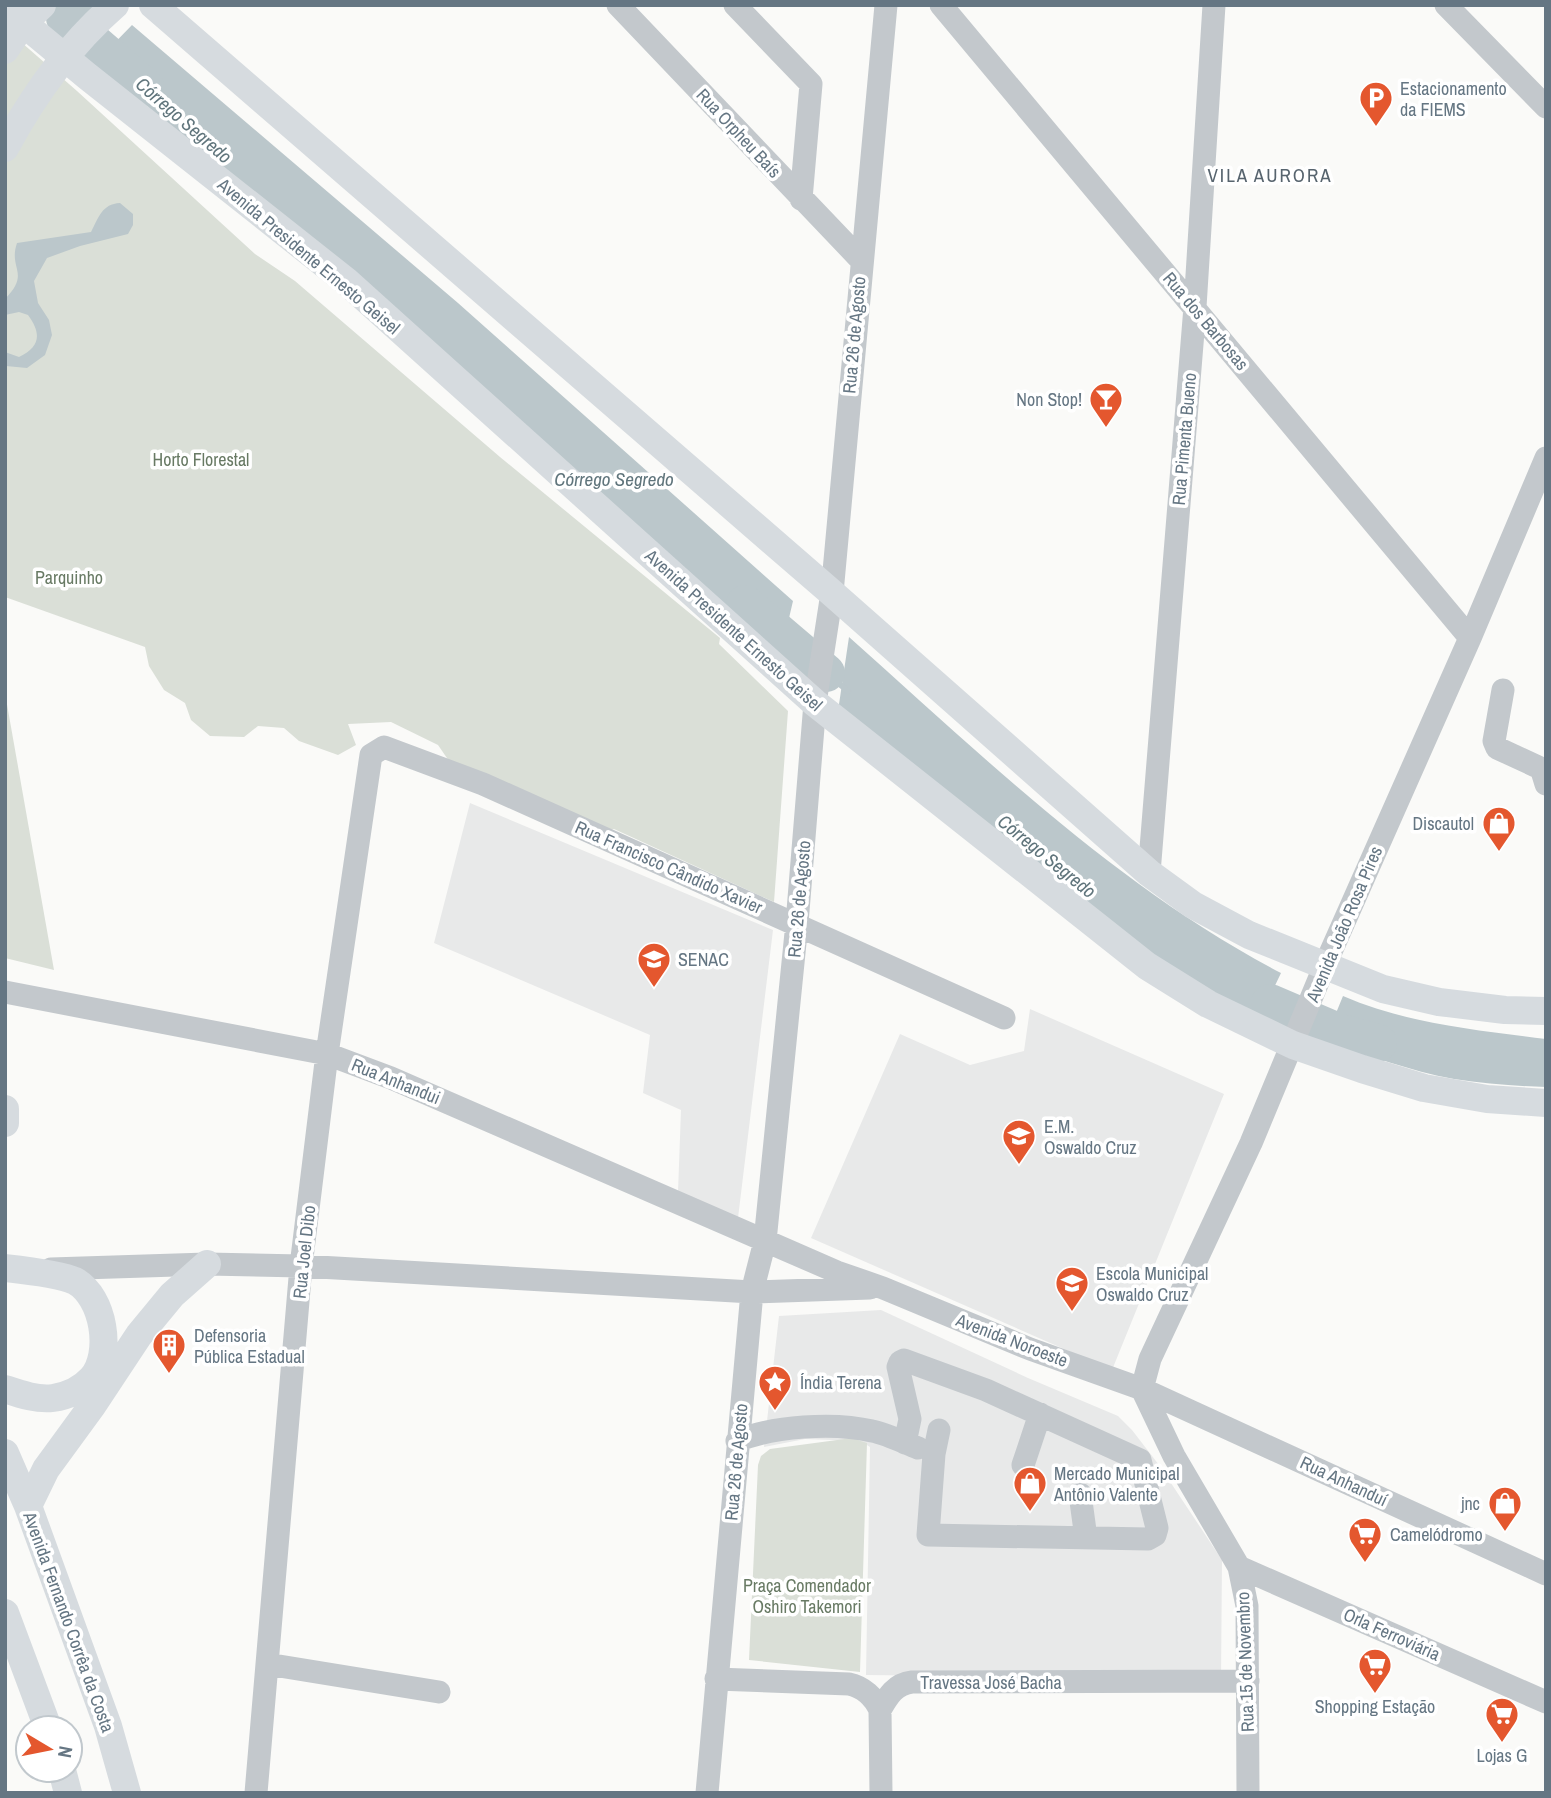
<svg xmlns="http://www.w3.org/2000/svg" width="1551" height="1798" font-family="'Archivo Narrow',sans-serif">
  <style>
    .built { fill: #e8e9e9 }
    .green { fill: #dadfd7 }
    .water { fill: #bbc7cb }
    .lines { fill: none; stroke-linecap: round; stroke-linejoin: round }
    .stream { stroke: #bbc7cb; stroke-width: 6 }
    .river { stroke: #bbc7cb; stroke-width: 38 }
    .minor { stroke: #c3c8cc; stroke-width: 23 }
    .major { stroke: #d6dbdf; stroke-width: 28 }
    .labels { text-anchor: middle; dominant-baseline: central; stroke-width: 7; stroke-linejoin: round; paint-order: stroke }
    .poi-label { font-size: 18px; fill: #657683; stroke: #fff; text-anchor: start }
    .street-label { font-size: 18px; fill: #657683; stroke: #fff }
    .park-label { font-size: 18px; fill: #687a64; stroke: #fff }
    .water-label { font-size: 19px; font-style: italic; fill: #60757c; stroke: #fff }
    .neighbourhood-label { font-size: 19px; letter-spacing: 2px; fill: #57646e; stroke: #fff }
  </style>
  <rect width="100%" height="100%" fill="#fafaf8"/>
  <path class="built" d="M470 803 773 930 738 1218 678 1192 681 1110 643 1093 650 1035 434 943Z
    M1030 1009 1224 1094 1112 1370 811 1238 900 1034 970 1065 1024 1051Z
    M881 1310 1028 1378 1118 1416 1132 1430 1159 1465 1222 1560 1221 1679 866 1675 870 1447 861 1441 805 1439 764 1447 779 1316Z"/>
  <path class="green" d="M5 28 77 91 255 254 295 281 500 457 720 638 719 644 788 711 774 902 614 829 599 833 449 761 438 745 391 722 348 724 356 745 338 755 299 741 284 728 258 726 244 737 210 736 191 720 185 703 164 690 149 666 145 647 5 597Z
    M5 693 54 970 5 958Z
    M852 1438 867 1443 860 1672 749 1660 758 1465 761 1456 770 1449Z"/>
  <path class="water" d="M43 5H111L73 43 38 11Z
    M132 25 458 303 793 601 782 648 721 604 96 62Z
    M120 203 133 214V225L128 234 80 246 47 258 34 281 38 303 49 320 52 335 45 355 27 368 6 366 5 352 19 357C40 347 42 334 28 315L19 312 5 315V299C31 273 8 269 17 243L91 232C99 217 102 204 120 203Z
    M849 637C986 759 1118 888 1281 973L1261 1015 1218 1000 1137 949 838 711Z
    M1343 996C1407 1024 1477 1030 1546 1039V1087C1515 1086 1485 1084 1454 1079 1410 1071 1367 1055 1325 1040Z"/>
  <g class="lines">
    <path class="stream" d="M826 673 848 691"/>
    <path class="river" d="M65 18 145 87
      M745 604 826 673
      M1270 1003 1338 1032 1378 1043"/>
    <path class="minor" d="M618 5 861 260
      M735 5 811 84 801 199
      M941 5 1470 638
      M1446 5 1546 107
      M1503 690 1494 741 1497 748 1538 767 1542 771 1546 784
      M1149 873 1195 307 1214 5
      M5 992 327 1054 391 1078 837 1272 883 1288 1030 1349 1142 1389 1546 1574
      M51 1269 207 1264 301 1266 752 1292 870 1288
      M1142 1389 1150 1359 1251 1143 1325 965 1470 638 1546 458
      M1142 1389 1174 1456 1239 1567 1247 1606 1248 1793
      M737 1441C773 1426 834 1422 872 1431 887 1434 903 1442 918 1448
      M905 1443 910 1419 898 1367 900 1362 904 1360 986 1390 1140 1460 1157 1528 1155 1535 1148 1539 928 1535 934 1454 939 1430
      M1023 1465 1040 1414
      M1080 1494 1086 1538
      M1239 1567 1546 1702
      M267 1664 439 1692
      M716 1679 849 1684C863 1687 874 1697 880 1710L881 1793
      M880 1710C888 1696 895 1684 912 1682L1248 1681
      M256 1793 301 1266 327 1054 371 755 384 747 483 784 1004 1018
      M707 1793 752 1292 765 1241 797 923 815 703 832 593 886 5"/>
    <path class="major" d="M153 5 832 593 1149 873 1193 905 1249 935 1383 989 1439 1002 1505 1010 1546 1011
      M5 8 87 76 346 281 815 703 1147 966 1208 1004 1293 1045 1362 1069 1424 1088 1487 1099 1546 1103
      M5 50 24 22 42 5
      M5 148C34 94 68 46 115 5
      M5 1109V1123
      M5 1268C23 1270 60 1274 75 1281 104 1297 113 1354 92 1378 82 1389 67 1396 53 1398 37 1400 20 1394 5 1389
      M5 1453 28 1506 108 1726 127 1793
      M28 1506 46 1469 92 1406 139 1335 172 1295 207 1264
      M5 1613 48 1728
      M62 1770 68 1793"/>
  </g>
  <defs>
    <symbol id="parking-pin" viewBox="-11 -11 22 30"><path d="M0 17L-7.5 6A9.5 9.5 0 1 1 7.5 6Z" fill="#e4572e" stroke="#fff"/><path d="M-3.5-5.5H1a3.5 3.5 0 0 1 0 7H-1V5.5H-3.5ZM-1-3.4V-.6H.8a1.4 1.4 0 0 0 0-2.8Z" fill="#fff"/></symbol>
    <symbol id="bar-pin" viewBox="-11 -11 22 30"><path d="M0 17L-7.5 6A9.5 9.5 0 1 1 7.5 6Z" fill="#e4572e" stroke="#fff"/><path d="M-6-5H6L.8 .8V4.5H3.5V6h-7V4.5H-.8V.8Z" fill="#fff"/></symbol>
    <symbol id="shop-pin" viewBox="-11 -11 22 30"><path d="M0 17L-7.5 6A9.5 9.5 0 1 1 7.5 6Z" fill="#e4572e" stroke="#fff"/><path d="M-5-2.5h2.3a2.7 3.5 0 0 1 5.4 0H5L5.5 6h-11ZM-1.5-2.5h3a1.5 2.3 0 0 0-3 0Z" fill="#fff"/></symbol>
    <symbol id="university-pin" viewBox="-11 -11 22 30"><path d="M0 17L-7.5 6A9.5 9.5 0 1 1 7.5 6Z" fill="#e4572e" stroke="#fff"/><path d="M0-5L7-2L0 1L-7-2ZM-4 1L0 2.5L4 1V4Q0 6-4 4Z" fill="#fff"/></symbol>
    <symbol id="school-pin" viewBox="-11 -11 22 30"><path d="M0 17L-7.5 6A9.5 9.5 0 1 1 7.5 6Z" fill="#e4572e" stroke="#fff"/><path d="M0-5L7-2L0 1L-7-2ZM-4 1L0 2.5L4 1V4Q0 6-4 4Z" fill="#fff"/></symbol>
    <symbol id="building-pin" viewBox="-11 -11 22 30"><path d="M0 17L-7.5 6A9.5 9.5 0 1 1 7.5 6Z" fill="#e4572e" stroke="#fff"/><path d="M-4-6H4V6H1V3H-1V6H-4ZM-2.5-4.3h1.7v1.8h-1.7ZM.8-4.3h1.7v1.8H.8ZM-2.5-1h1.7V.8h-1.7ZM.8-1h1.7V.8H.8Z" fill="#fff"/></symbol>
    <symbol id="sight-pin" viewBox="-11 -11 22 30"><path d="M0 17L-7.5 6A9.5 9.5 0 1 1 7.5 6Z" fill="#e4572e" stroke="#fff"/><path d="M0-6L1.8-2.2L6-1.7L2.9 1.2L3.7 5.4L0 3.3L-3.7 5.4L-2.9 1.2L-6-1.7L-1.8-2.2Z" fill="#fff"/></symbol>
    <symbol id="supermarket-pin" viewBox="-11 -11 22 30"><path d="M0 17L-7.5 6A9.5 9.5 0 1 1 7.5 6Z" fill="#e4572e" stroke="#fff"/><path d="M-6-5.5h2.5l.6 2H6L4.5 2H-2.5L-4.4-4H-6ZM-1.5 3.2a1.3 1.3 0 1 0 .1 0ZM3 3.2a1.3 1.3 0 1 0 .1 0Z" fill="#fff"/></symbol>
  </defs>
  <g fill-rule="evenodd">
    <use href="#parking-pin" x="1357" y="79" width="38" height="52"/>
    <use href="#bar-pin" x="1087" y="380" width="38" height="52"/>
    <use href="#shop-pin" x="1480" y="804" width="38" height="52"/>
    <use href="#university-pin" x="635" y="940" width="38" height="52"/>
    <use href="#school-pin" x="1000" y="1117" width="38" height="52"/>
    <use href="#school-pin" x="1053" y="1264" width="38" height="52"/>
    <use href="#building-pin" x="150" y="1326" width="38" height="52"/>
    <use href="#sight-pin" x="756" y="1363" width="38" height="52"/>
    <use href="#shop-pin" x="1011" y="1464" width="38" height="52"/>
    <use href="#shop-pin" x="1486" y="1484" width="38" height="52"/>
    <use href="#supermarket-pin" x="1346" y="1515" width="38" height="52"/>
    <use href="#supermarket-pin" x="1356" y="1646" width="38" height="52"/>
    <use href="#supermarket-pin" x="1483" y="1695" width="38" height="52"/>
  </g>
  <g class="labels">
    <g class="poi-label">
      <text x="1400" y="88">Estacionamento<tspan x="1400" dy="21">da FIEMS</tspan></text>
      <text x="1082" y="399" text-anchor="end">Non Stop!</text>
      <text x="1474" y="823" text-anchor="end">Discautol</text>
      <text x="678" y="959">SENAC</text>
      <text x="1044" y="1126">E.M.<tspan x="1044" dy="21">Oswaldo Cruz</tspan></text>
      <text x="1096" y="1273">Escola Municipal<tspan x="1096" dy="21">Oswaldo Cruz</tspan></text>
      <text x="194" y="1335">Defensoria<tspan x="194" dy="21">Pública Estadual</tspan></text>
      <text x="800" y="1382">Índia Terena</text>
      <text x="1054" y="1473">Mercado Municipal<tspan x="1054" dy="21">Antônio Valente</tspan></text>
      <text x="1480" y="1503" text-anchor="end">jnc</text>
      <text x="1390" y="1534">Camelódromo</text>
      <text x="1375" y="1706" text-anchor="middle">Shopping Estação</text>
      <text x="1502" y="1755" text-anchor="middle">Lojas G</text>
    </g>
    <g class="street-label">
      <text transform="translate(739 133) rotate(47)">Rua Orpheu Baís</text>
      <text transform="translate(309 256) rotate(40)">Avenida Presidente Ernesto Geisel</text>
      <text transform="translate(1206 321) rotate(50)">Rua dos Barbosas</text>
      <text transform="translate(854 335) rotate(-85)">Rua 26 de Agosto</text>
      <text transform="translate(1184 439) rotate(-85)">Rua Pimenta Bueno</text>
      <text transform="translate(734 630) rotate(42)">Avenida Presidente Ernesto Geisel</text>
      <text transform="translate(669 867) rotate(24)">Rua Francisco Cândido Xavier</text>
      <text transform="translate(799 899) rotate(-85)">Rua 26 de Agosto</text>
      <text transform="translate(1344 924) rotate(-67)">Avenida João Rosa Pires</text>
      <text transform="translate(396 1081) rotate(22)">Rua Anhandui</text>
      <text transform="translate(304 1252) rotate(-84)">Rua Joel Dibo</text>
      <text transform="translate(1012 1340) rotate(21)">Avenida Noroeste</text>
      <text transform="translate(736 1462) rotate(-85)">Rua 26 de Agosto</text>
      <text transform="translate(1344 1481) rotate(25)">Rua Anhanduí</text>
      <text transform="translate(69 1622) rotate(70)">Avenida Fernando Corrêa da Costa</text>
      <text transform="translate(1392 1634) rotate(24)">Orla Ferroviária</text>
      <text transform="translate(1245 1662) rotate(-92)">Rua 15 de Novembro</text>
      <text x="991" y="1682">Travessa José Bacha</text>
    </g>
    <g class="park-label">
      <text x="201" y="459">Horto Florestal</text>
      <text x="69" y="577">Parquinho</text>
      <text x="807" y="1585">Praça Comendador<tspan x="807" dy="21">Oshiro Takemori</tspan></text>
    </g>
    <g class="water-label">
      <text transform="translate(184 120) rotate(41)">Córrego Segredo</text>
      <text x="614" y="479">Córrego Segredo</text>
      <text transform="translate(1047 856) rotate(39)">Córrego Segredo</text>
    </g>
    <g class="neighbourhood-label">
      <text x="1270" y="175">VILA AURORA</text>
    </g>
  </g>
  <rect width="1551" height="1798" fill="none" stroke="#657683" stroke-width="14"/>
  <g transform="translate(49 1749) rotate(100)"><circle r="33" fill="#ffffff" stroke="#c1c8cd" stroke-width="2"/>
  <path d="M0-5L12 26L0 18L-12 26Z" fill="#e4572e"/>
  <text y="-10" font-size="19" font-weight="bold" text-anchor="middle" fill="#657683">N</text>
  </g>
</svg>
